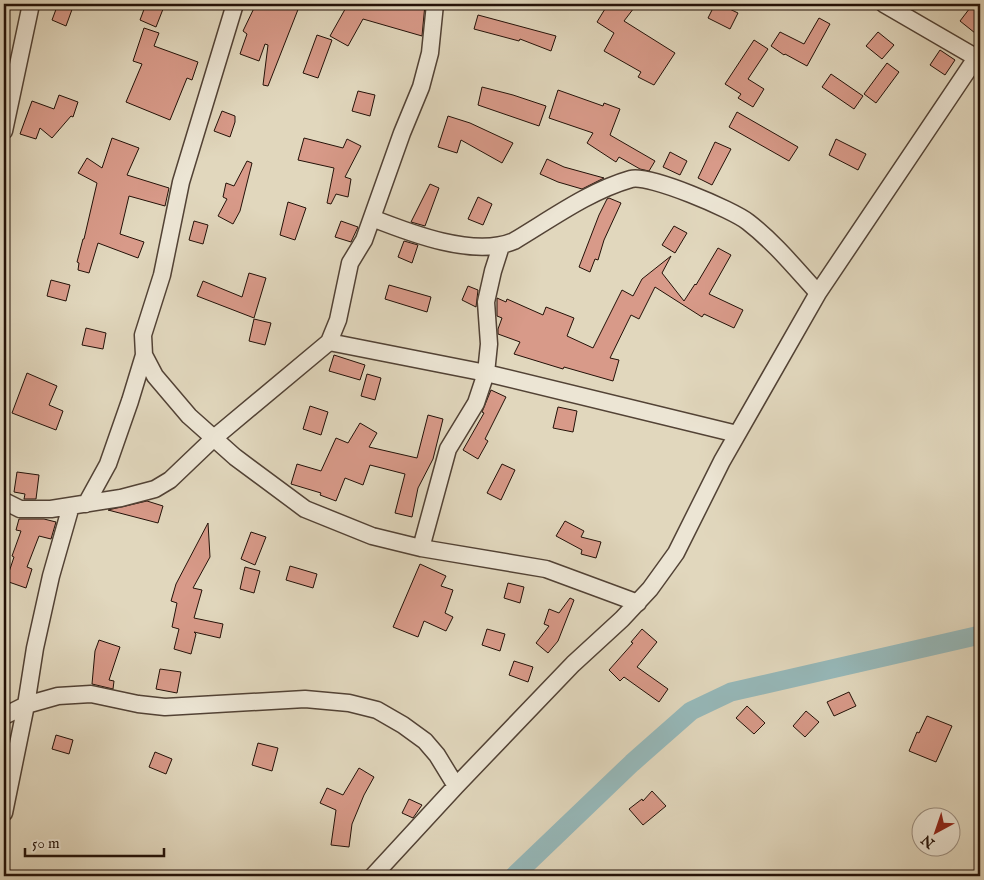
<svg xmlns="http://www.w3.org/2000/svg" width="984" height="880" font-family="'IM FELL English',serif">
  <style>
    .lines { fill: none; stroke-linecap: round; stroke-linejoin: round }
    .canal { stroke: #96b8b9; stroke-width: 19 }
    .building { fill: #d89a89; stroke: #231108 }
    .minor-casing { stroke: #524235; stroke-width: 19 }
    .minor { stroke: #ece5d4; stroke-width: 16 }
  </style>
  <rect width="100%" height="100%" fill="#e1d7bd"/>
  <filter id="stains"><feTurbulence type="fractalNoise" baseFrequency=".004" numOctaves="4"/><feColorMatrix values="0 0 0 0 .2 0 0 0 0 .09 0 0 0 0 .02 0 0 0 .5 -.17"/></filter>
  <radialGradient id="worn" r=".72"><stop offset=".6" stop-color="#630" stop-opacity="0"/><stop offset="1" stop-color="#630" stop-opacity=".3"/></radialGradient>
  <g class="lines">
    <path class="canal" d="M514 876 632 763 691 711 731 692 980 635"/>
  </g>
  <path class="building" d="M58 4H74L66 26 52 20Z
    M146 4H165L156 27 140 20Z
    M256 4H291L299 7 268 86 263 85 268 45 265 44 259 61 240 54 247 34 243 31Z
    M348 4H425L422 36 363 19 348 46 330 36Z
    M608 4H637L624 21 675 53 654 85 638 77 641 72 604 51 614 33 597 22Z
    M715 4H719L738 13 730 29 708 18Z
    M973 4H980V37L960 21Z
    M478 15 556 36 551 51 520 39 519 41 474 29Z
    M819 18 830 24 807 66 785 54 784 55 771 46 780 32 804 44Z
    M144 28 159 33 154 46 198 62 192 80 187 78 170 120 126 102 142 64 133 61Z
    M878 32 894 45 882 59 866 46Z
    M317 35 332 40 318 78 303 73Z
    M754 40 768 49 748 79 764 89 753 107 738 98 741 94 725 84Z
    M940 50 955 60 945 75 930 65Z
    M887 63 899 72 876 103 864 94Z
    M831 74 863 96 854 109 822 87Z
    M482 87 513 95 546 106 539 126 478 105Z
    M558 90 603 106 604 103 620 109 610 135 655 161 649 171 640 169 619 157 616 162 587 143 593 133 549 118Z
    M358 91 375 95 370 116 352 111Z
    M59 95 78 102 73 117 71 116 52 138 40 128 36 139 20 134 32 101 54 109Z
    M222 111 235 116V122L230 137 214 131Z
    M737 112 798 147 789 161 729 127Z
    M448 116 470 123 513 143 502 163 461 140 457 153 438 147Z
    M112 138 139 148 127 175 169 188 165 206 129 196 120 234 144 242 138 258 98 243 89 273 78 270 79 263 77 262 83 239H84L97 183 78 173 87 158 102 168Z
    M304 138 343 148 347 139 361 146 345 177 351 179 348 197 336 194 331 204 327 203 334 168 298 160Z
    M836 139 866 154 858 170 829 155Z
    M715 142 731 149 712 185 698 178Z
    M670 152 687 161 680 175 663 167Z
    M547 159 564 167 604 178 582 189 558 182 540 174Z
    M247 161 252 163 240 211 233 224 218 216 227 199 223 197 226 183 234 186Z
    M430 184 439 188 425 226 411 222Z
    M478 197 492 204 483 225 468 219Z
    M609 198 621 203 604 240 598 260 595 259 590 272 579 267 599 215 607 199Z
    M288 202 306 208 295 240 280 235Z
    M194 221 208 225 203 244 189 240Z
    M341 221 358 227 351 242 335 237Z
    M674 226 687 233 675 253 662 245Z
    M404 241 418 245 412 263 398 257Z
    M718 248 731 255 709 294 743 310 734 328 704 314 702 317 655 287 639 319 631 315 610 358 619 360 613 381 564 367 563 369 514 354 520 342 498 334V329L502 318 497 316V298L506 302 507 299 543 315 546 307 574 318 567 336 593 348 622 290 633 296 642 279 671 256 662 273 684 301 695 284 696 285Z
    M249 273 266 278 254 318 197 296 203 281 242 297Z
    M51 280 70 285 66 301 47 296Z
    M389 285 431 297 427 312 385 299Z
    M468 286 478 290 476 307 462 300Z
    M254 319 271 323 265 345 249 341Z
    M86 328 106 333 103 349 82 345Z
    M334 355 365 365 360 380 329 371Z
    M27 373 57 386 49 405 63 411 56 430 12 413Z
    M367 374 381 378 375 400 361 396Z
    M491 390 506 397 485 439 488 441 478 459 463 450 484 413 482 412Z
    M310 406 328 412 321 435 303 429Z
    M558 407 577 411 573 432 553 428Z
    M428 415 443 419 433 459 418 488 412 517 395 513 405 474 370 465 363 485 345 478 336 501 320 495 321 493 291 484 297 464 321 471 336 438 348 443 360 423 377 433 369 447 417 458Z
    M502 464 515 470 501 500 487 493Z
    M17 472 39 475 36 499H24L25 494 14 492Z
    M147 501 163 506 158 523 108 510Z
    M19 519H44L56 522 51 539 39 536 27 567 32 569 26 588 6 581 14 557 12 556 21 531 16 530Z
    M565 521 584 531 581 537 601 542 596 558 581 554 582 550 556 536Z
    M208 523 210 557 193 588 202 590 194 618 223 624 220 638 194 632 196 634 191 654 174 649 179 629 172 627 177 603 171 601 176 584Z
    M251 532 266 537 255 565 241 559Z
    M420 564 446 576 441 586 453 590 445 613 453 617 446 631 424 621 418 637 393 627Z
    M290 566 317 574 313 588 286 580Z
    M245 567 260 571 254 593 240 589Z
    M508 583 524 587 520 603 504 598Z
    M570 598 574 600 558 641 548 653 536 643 549 626 544 624 549 609 559 613Z
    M487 629 505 634 500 651 482 645Z
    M642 629 657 642 637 667 668 689 659 702 624 677 620 681 609 670 633 643 631 642Z
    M99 640 120 647 109 680 114 681 113 689 92 684 95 651Z
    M514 661 533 667 528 682 509 675Z
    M160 669 181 672 177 693 156 689Z
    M849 692 856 706 834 716 827 702Z
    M747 706 765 723 754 734 736 718Z
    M806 711 819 722 805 737 793 726Z
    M927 716 952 726 936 762 909 751 917 732 919 733Z
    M56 735 73 740 69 754 52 749Z
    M258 743 278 748 272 771 252 765Z
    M155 752 172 759 166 774 149 767Z
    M359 768 374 777 364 795 352 824 349 847 331 845 336 810 320 803 327 788 343 795Z
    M652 791 666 806 643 825 629 809 642 799 643 801Z
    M409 799 422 805 413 818 402 813Z"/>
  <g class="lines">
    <defs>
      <path id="minor" d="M884 4 977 58
        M4 131 31 4
        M372 218C410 233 474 258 514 241 551 219 589 191 631 179 649 174 733 210 748 222 774 242 796 269 818 293
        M329 342 486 373 737 434
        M144 355 155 376 189 416 235 457 305 509 372 536 421 548 546 569 638 603
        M4 501 20 509H51L121 498 155 489 170 480 214 438 329 342 338 320 350 263 364 240 402 133 421 87 430 53 435 4
        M86 504 108 464 130 401 144 355 143 335 162 275 181 182 235 4
        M421 548 448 449 476 403 486 373 489 344 486 302 493 271 501 246
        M4 716 26 705 58 696 91 694 138 704 165 707 305 699 349 703 377 710 403 725 425 741 437 755 456 786
        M4 813 26 705 35 648 51 576 71 506
        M373 876 456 786 573 664 622 619 650 589 676 553 722 461 818 293 980 52"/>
    </defs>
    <use href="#minor" class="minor-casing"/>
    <use href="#minor" class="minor"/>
  </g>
  <rect width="984" height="880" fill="none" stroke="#e1d7bd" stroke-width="20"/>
  <rect x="5" y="5" width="974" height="870" fill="none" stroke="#231108" stroke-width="2.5"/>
  <rect x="10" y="10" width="964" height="860" fill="none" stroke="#231108"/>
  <g transform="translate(936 832) rotate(220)"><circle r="24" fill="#ece5d4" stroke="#9c9082"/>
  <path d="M0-4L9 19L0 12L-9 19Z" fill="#8f2418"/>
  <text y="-8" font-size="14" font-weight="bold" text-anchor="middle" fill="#231108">N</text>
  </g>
  <path d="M25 848v8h139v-8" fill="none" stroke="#231108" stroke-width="2.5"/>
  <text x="32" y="848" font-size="15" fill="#231108" stroke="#ece5d4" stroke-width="4" paint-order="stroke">50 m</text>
  <rect width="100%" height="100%" filter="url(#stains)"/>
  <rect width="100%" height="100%" fill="url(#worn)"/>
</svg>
